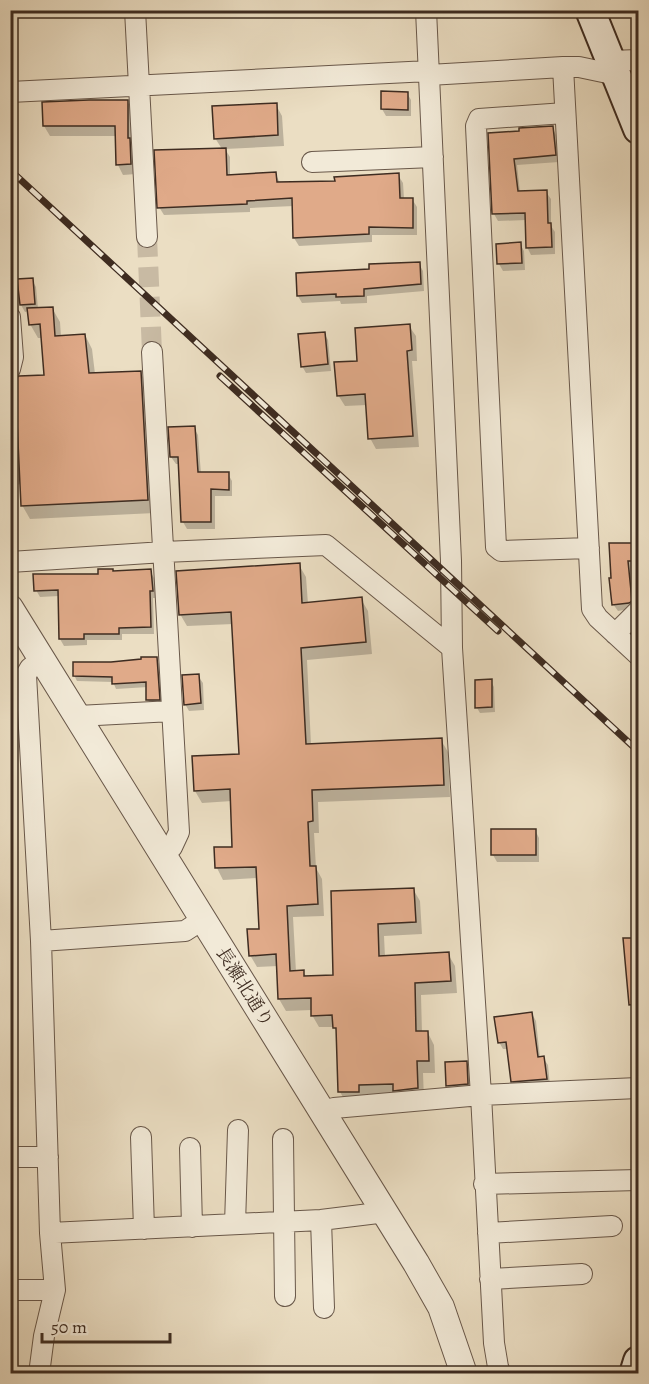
<svg xmlns="http://www.w3.org/2000/svg" width="649" height="1384" font-family="Alegreya,'Noto Serif JP',serif">
  <style>
    .shadow { fill: #0003 }
    .building { fill: #e0aa89; stroke: #3e2c21; stroke-width: 1.5 }
    .lines { fill: none; stroke-linecap: round; stroke-linejoin: round }
    .minor-tunnel { stroke: #c8baa3; stroke-width: 20; stroke-dasharray: 20 10; stroke-linecap: butt }
    .minor-casing { stroke: #69584a; stroke-width: 22 }
    .tertiary-casing { stroke: #69584a; stroke-width: 28 }
    .secondary-casing { stroke: #3e2c21; stroke-width: 32 }
    .minor { stroke: #f2ead8; stroke-width: 20 }
    .tertiary { stroke: #f2ead8; stroke-width: 26 }
    .secondary { stroke: #f2ead8; stroke-width: 28 }
    .rail-casing { stroke: #3e2c21; stroke-width: 7 }
    .rail { stroke: #f2ead8; stroke-width: 4.5; stroke-dasharray: 14; stroke-linecap: butt }
    .labels { text-anchor: middle; dominant-baseline: central; stroke-width: 6; stroke-linejoin: round; paint-order: stroke }
    .street-label { font-size: 18px; fill: #3e2c21; stroke: #f2ead8 }
  </style>
  <rect width="100%" height="100%" fill="#ebdec3"/>
  <filter id="stains"><feTurbulence type="fractalNoise" baseFrequency=".00333" numOctaves="4"/><feColorMatrix values="0 0 0 0 .2 0 0 0 0 .09 0 0 0 0 .02 0 0 0 .5 -.17"/></filter>
  <radialGradient id="worn" r=".72"><stop offset=".6" stop-color="#630" stop-opacity="0"/><stop offset="1" stop-color="#630" stop-opacity=".3"/></radialGradient>
  <path class="shadow" d="M407 93 411 100V116H386L382 109Z
    M127 101 133 111 136 174 123 175 118 165 116 136H50L44 126V104Z
    M276 105 282 116 284 146 225 149 230 157V176L275 173 280 183H336L398 175 403 183 404 199H412L417 207V235H372V242L299 246 294 238V206L250 208V212L164 215 159 207 222 149 215 138Z
    M552 127 556 135 559 162 517 165 520 192H546L551 199V226L555 232V254L531 255 527 247 526 220 498 221 494 214 490 135Z
    M520 244 524 251 525 270 503 271 499 264 497 245Z
    M419 264 423 271 424 291 367 296V303L341 304 340 301 302 303 298 296Z
    M32 280 36 287 38 309 52 308 60 322 61 337 85 335 92 349 95 374 140 372 148 386 155 513 30 519 22 505 21 483 10 490V426L19 421 46 377 43 338H38L30 324 29 311 25 312 21 305Z
    M409 326 416 336 417 361H412L419 447 376 449 370 438 367 405 345 406 338 395 358 362Z
    M324 333 328 340 331 371 306 373 302 366Z
    M194 428 198 435 201 474H228L232 481V496H215V529H187L183 522 180 464H176L171 457Z
    M638 544V568H631L635 608 618 611 613 604 611 579Z
    M299 565 306 577 308 604 361 599 368 611 372 654 307 660 311 745 441 740 448 752 450 797 318 802 319 833H314L316 868 322 879 324 916 293 917 296 972H303L307 977H335L332 893 413 889 420 901 422 934 384 936 385 957 448 954 455 966 457 993 421 995 422 1033H428L434 1045 435 1073H423L424 1100 347 1104 340 1092 338 1034 334 1027H319L312 1015V1010L286 1011 279 999 278 966 257 967 250 955 261 930 258 878 223 880 217 868 234 848 232 801 202 803 195 791 240 755 233 624 187 626 180 614Z
    M150 571 154 578 156 598H153L154 634H122V640H87V645L64 646 60 639 59 596 40 597 36 590 113 573Z
    M156 658 159 664 162 705H151L148 700V687L116 689 113 682 77 681 74 675 111 664Z
    M198 676 203 683 204 710 189 711 185 704Z
    M491 681 494 687 495 712 480 713 477 708Z
    M535 830 539 838V862H497L493 855Z
    M532 1014 536 1021 540 1058H543L548 1065 550 1086 516 1088 512 1081 509 1049H503L499 1042Z
    M631 1053H638V1082L632 1072Z
    M466 1063 470 1070 471 1091 452 1093 448 1086Z"/>
  <path class="building" d="M381 91 408 92V110L381 109Z
    M89 100H128V138H130L131 164 116 165 115 126H43L42 102Z
    M277 103 278 135 214 139 212 106Z
    M553 126 556 155 514 159 518 191 547 190 548 223H551L552 247 526 248 525 213 492 214 488 133 519 131V128Z
    M226 148 227 175 276 172 277 182 335 181 334 177 399 173 400 198H413V228L369 227V234L293 238 292 198 247 201V204L157 208 154 150Z
    M521 242 522 263 497 264 496 244Z
    M420 262 421 284 364 289V296L336 297V294L297 296 296 273 369 269V264Z
    M33 278 35 304 20 305 17 279Z
    M53 307 55 336 85 334 89 373 141 371 148 500 21 506 15 379 19 376 44 375 40 324 29 325 27 308Z
    M410 324 412 350 407 351 413 436 368 439 365 394 337 396 334 362 357 361 355 328Z
    M325 332 328 364 301 367 298 334Z
    M195 426 198 472H229V490L211 489V522H181L178 457H170L168 427Z
    M609 543H639V561H628L632 601 629 603 612 605 609 578H611Z
    M300 563 302 603 362 597 366 642 301 648 306 744 442 738 444 785 312 790 313 821 308 822 310 866H316L318 904 287 906 290 971 304 970V976L333 975 331 891 414 888 416 922 378 924 379 956 449 952 451 981 415 983 416 1031H428L429 1061H417L418 1088 393 1091V1084L359 1085V1092H338L336 1028H333L332 1015 311 1016V998L278 999 276 954 249 956 247 929H259L256 867 215 868 214 847H232L230 789 194 791 192 756 239 754 231 612 179 615 176 571Z
    M98 569H113V571L151 569 153 591H150L151 627 119 628V634H84V639H59L58 590 34 591 33 574H98Z
    M141 657H157L160 700H146V682L112 684V677L73 676V662H111L141 659Z
    M199 674 201 703 184 705 182 675Z
    M492 679V707L475 708V680Z
    M491 829H536V855H491Z
    M623 938H639V1004L629 1005Z
    M532 1012 538 1057 544 1056 547 1079 511 1082 506 1042 498 1043 494 1017Z
    M467 1061 468 1084 446 1086 445 1062Z"/>
  <g class="lines">
    <path class="minor-tunnel" d="M147 237 152 352"/>
    <defs>
      <path id="minor" d="M135 10 147 237
        M426 10 451 561 452 648 481 1095 494 1343 498 1367 501 1374
        M611 61 638 60
        M563 67 592 609 598 618 638 655
        M429 75 563 67H579L617 75
        M10 92 429 71
        M565 113 479 119 476 126 496 547 501 551 589 548
        M312 162 433 157
        M10 317 13 357 10 369
        M152 352 179 832 172 847 163 855
        M10 562 164 552 326 545 452 648
        M615 634 638 611
        M78 716 172 711
        M41 941 185 931 202 920
        M323 1111 334 1108 481 1095 638 1088
        M141 1137 144 1229
        M283 1139 285 1296
        M190 1148 192 1227
        M10 1157H48
        M484 1184 638 1180
        M321 1220 324 1308
        M235 1224 238 1130
        M50 1233 321 1220 386 1212
        M488 1233 612 1226
        M490 1279 582 1274
        M10 1290H55
        M39 1374 44 1336 55 1290 50 1233 41 941 26 675 30 668 42 659"/>
      <path id="tertiary" d="M10 608 416 1263 441 1307 464 1374"/>
      <path id="secondary" d="M590 10 638 129
        M634 1374 638 1361"/>
    </defs>
    <use href="#minor" class="minor-casing"/>
    <use href="#tertiary" class="tertiary-casing"/>
    <use href="#secondary" class="secondary-casing"/>
    <use href="#minor" class="minor"/>
    <use href="#tertiary" class="tertiary"/>
    <use href="#secondary" class="secondary"/>
    <defs>
      <path id="rail" d="M10 170 638 751
        M220 376 498 631"/>
    </defs>
    <use href="#rail" class="rail-casing"/>
    <use href="#rail" class="rail"/>
  </g>
  <g class="labels">
    <g class="street-label">
      <text transform="translate(245 987) rotate(58)">長瀬北通り</text>
    </g>
  </g>
  <rect width="649" height="1384" fill="none" stroke="#ebdec3" stroke-width="36"/>
  <rect x="12" y="12" width="625" height="1360" fill="none" stroke="#3e2c21" stroke-width="3"/>
  <rect x="18" y="18" width="613" height="1348" fill="none" stroke="#3e2c21" stroke-width="1.5"/>
  <path d="M42 1333v9h128v-9" fill="none" stroke="#3e2c21" stroke-width="3"/>
  <text x="51" y="1333" font-size="18" fill="#3e2c21" stroke="#f2ead8" stroke-width="4.5" paint-order="stroke">50 m</text>
  <rect width="100%" height="100%" filter="url(#stains)"/>
  <rect width="100%" height="100%" fill="url(#worn)"/>
</svg>
